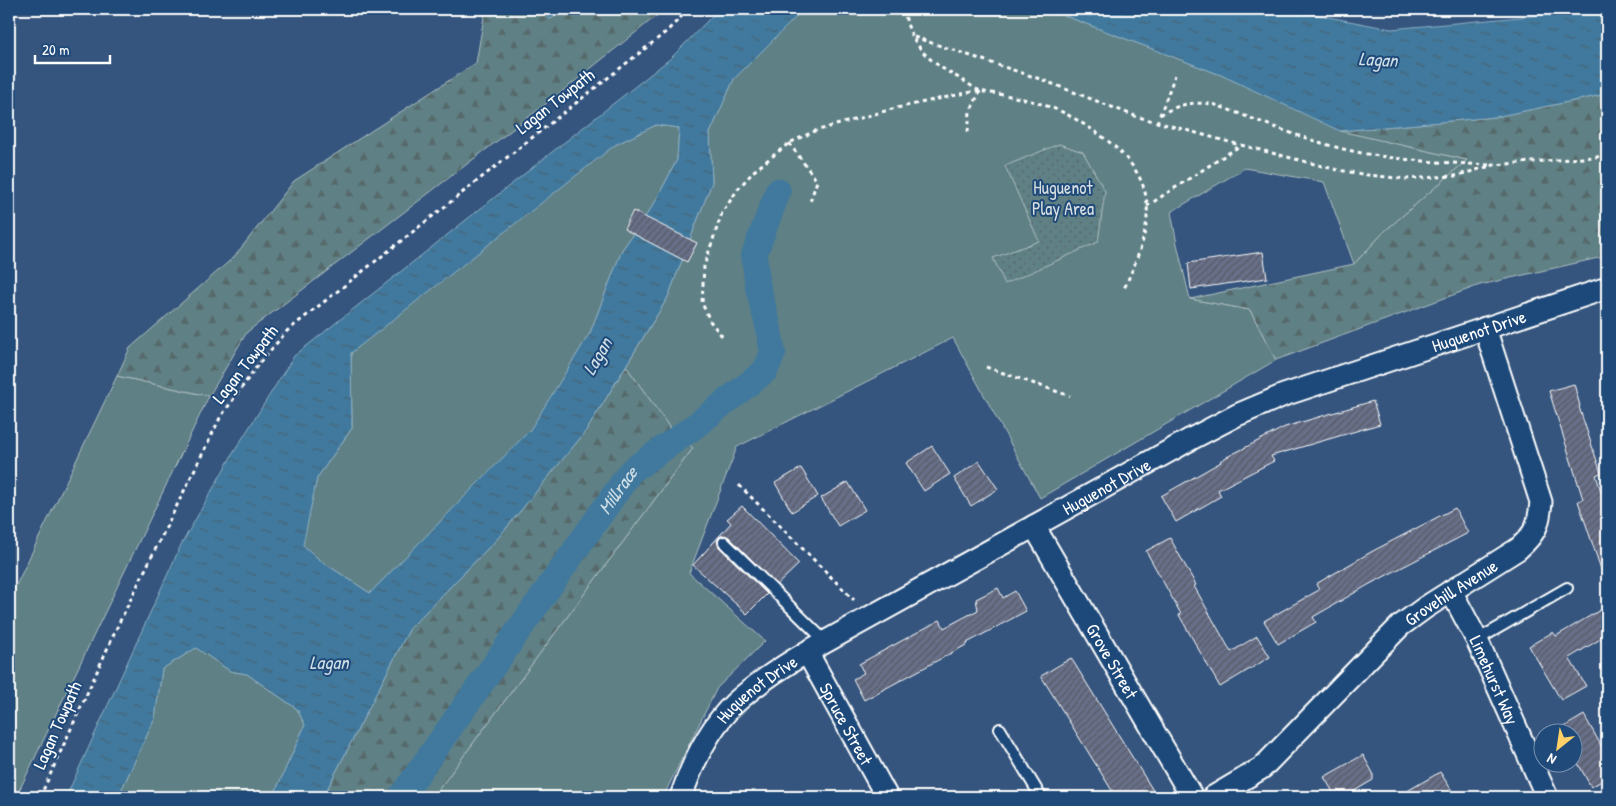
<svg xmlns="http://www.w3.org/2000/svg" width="1616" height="806" font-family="'Patrick Hand',sans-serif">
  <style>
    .grass { fill: #5f8085; stroke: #afc0c2 }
    .forest { fill: url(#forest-firs); stroke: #afc0c2 }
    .park { fill: url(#park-dots); stroke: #afc0c2 }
    .water { fill: url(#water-ripples); stroke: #8dafc4; fill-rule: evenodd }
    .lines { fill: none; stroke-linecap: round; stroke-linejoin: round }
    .canal { stroke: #41799d; stroke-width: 26 }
    .building { fill: url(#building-hatch); stroke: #fff }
    .lane-casing { stroke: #fff; stroke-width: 14 }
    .street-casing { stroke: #fff; stroke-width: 25 }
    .path { stroke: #fff; stroke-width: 3; stroke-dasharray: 4 4; stroke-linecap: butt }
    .lane { stroke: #1f4a7a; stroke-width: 10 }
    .street { stroke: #1f4a7a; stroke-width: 21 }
    .labels { text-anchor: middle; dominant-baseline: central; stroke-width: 4; stroke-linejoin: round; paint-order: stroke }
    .street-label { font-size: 18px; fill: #fff; stroke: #1f4a7a }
    .park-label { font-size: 18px; fill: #d7dfe0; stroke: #1f4a7a }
    .water-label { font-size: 19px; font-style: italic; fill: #d0dee6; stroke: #1f4a7a }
  </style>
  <defs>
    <pattern id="forest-firs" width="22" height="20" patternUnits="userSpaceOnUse" patternTransform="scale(1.25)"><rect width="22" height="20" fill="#5f8085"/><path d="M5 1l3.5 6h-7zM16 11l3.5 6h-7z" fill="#56696b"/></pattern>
    <pattern id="park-dots" width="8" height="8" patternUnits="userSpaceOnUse" patternTransform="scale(1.25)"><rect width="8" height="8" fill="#5f8085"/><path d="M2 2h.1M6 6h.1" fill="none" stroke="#56696b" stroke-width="1.8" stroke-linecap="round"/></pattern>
    <pattern id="water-ripples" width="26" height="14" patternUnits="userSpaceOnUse" patternTransform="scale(1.25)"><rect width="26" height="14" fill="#41799d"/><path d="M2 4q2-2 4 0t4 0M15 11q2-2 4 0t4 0" fill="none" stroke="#466274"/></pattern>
    <pattern id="building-hatch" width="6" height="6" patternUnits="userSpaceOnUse" patternTransform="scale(1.25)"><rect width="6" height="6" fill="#676f89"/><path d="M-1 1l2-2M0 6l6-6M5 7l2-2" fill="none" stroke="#575a64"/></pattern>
  </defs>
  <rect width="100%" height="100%" fill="#35557e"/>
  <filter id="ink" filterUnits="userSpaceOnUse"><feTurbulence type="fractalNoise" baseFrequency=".02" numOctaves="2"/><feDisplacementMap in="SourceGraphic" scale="10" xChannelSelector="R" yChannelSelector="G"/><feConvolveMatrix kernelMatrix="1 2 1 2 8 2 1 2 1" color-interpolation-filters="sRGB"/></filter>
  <g filter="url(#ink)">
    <path class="grass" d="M804 9H1047L1221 75 1346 132 1467 160 1385 231 1354 264 1324 182 1245 168 1171 212 1177 244 1190 299 1250 310 1276 360 1040 498 953 338 737 447 689 573 765 641 717 688 663 797H433L693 448 672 431 626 366 668 297 712 182 710 133 734 79Z
      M656 125 679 128 677 160 654 204 622 250 590 333 530 431 370 593 321 561 302 545 317 478 352 428 351 353 516 218 615 145Z
      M117 376 209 396 16 797H9V600Z
      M196 648 230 671 247 674 297 709 305 725 273 797H118L155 718 162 669Z"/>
    <path class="forest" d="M484 9H541L550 19 568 9H665L560 93 247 332 209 396 117 376 130 348 234 257 294 181 476 63 485 11Z
      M1607 94V256L1480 285 1276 360 1250 310 1190 299 1354 264 1385 231 1467 160 1340 131 1495 117Z
      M626 366 672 431 693 448 433 797H323L410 628 499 537 586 431Z"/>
    <path class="park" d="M1059 144 1083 152 1105 191 1098 242 1005 284 993 258 1039 241 1005 166Z"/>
    <path class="water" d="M541 9H568L550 19Z
      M719 9H804L734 79 710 133 712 182 668 297 586 431 499 537 410 628 323 797H273L305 725 297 709 247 674 230 671 196 648 162 669 155 718 118 797H66L181 545 232 455 294 356 671 58ZM656 125 679 128 677 160 654 204 622 250 590 333 530 430 370 593 321 561 303 545 317 478 352 428 351 353 615 145Z
      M1047 9H1286L1391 29 1607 9V94L1495 117 1340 131 1221 75Z"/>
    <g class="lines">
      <path class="canal" id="s1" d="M401 797 631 471 691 429 765 371 773 353 768 325 758 288 754 255 778 191"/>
    </g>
    <path class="building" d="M633 211 697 243 687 262 624 229Z
      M1263 252 1267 278 1191 289 1188 263Z
      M1574 384 1580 406 1579 407 1601 473 1596 475 1607 511V577L1604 578 1578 501 1583 499 1549 391Z
      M1373 401 1380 424 1271 456 1274 461 1218 490 1221 496 1176 522 1161 496 1221 462 1220 461 1223 459 1285 427Z
      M932 446 950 474 924 491 906 463Z
      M979 461 998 489 971 506 954 478Z
      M801 468 818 496 792 512 775 483Z
      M848 482 865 510 838 526 821 498Z
      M742 506 799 564 777 585 729 537 725 535 719 537 717 541 719 547 767 594 747 614 693 565 731 523 727 519Z
      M1455 508 1468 533 1368 585 1313 617 1316 622 1278 644 1264 621 1319 590 1316 584 1371 552Z
      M1170 538 1196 585 1194 586 1231 652 1257 636 1270 657 1220 687 1179 615 1181 614 1146 551Z
      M998 588 1003 598 1015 591 1026 611 967 643 968 644 864 700 853 679 864 673 859 664 940 620 944 628 978 610 976 599Z
      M1607 606V635L1569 658 1586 686 1561 700 1529 646 1553 632 1556 636Z
      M1071 658 1157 797H1116L1041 676Z
      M1584 715 1607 756V778L1591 787 1574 756V734H1561L1559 730Z
      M1363 755 1373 773V780L1344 797H1336L1324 777Z
      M1440 772 1456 797H1397Z"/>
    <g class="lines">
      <defs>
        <path id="lane" d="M724 542 825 641
          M1477 640 1567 588
          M1000 729 1041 797"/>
        <g id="street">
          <path id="s2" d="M1034 526 1192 797"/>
          <path id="s3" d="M1451 591 1477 640 1547 797"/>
          <path id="s4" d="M807 652 887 797"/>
          <path id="s5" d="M681 797C693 761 713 720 743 696 763 679 785 665 807 652L1191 439 1237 415 1284 395 1607 288"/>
          <path id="s6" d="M1213 797 1262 768 1400 626 1426 607 1518 549C1536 533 1539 525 1541 502L1485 328"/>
        </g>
      </defs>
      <use href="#lane" class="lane-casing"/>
      <use href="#street" class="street-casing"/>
      <path class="path" d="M904 9C909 45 930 63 961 79 967 83 974 88 980 91 987 93 996 93 1003 95 1018 97 1033 101 1047 106 1066 112 1084 124 1100 135 1165 182 1153 226 1123 291
        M1381 9 1423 10 1440 9
        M914 37 1040 79 1135 116 1240 145
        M1160 115C1181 103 1190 102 1213 104 1260 121 1313 144 1362 153 1404 161 1448 163 1491 165
        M1157 123 1175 75
        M968 132 970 112 980 91
        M789 143 817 181 810 202
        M1147 206 1241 145 1338 170 1368 175 1406 179 1455 176 1494 165 1607 156
        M722 336 710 321 702 303 704 266 722 213 738 189 754 171 789 143 815 131 892 109 980 90
        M986 367 1070 396
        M739 485 854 600
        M40 797 119 623 220 418 257 366 287 331 666 32 689 9"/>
      <use href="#lane" class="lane"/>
      <use href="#street" class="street"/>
    </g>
  </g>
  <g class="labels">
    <g class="street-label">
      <text transform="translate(555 101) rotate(-38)">Lagan Towpath</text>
      <text stroke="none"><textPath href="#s5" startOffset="945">Huguenot Drive</textPath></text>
      <text transform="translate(245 364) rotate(-52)">Lagan Towpath</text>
      <text stroke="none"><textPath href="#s5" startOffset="540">Huguenot Drive</textPath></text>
      <text stroke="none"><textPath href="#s6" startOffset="316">Grovehill Avenue</textPath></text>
      <text stroke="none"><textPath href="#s2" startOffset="156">Grove Street</textPath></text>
      <text stroke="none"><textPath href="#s3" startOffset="99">Limehurst Way</textPath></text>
      <text stroke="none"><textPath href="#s5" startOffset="135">Huguenot Drive</textPath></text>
      <text stroke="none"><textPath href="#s4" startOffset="82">Spruce Street</textPath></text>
      <text transform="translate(57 725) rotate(-66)">Lagan Towpath</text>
    </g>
    <g class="park-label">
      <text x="1063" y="187">Huguenot<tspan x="1063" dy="21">Play Area</tspan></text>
    </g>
    <g class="water-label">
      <text transform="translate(1378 59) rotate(3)">Lagan</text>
      <text transform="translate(597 356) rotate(-60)">Lagan</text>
      <text stroke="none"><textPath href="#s1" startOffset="376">Millrace</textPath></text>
      <text x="329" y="662">Lagan</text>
    </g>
  </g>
  <rect width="1616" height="806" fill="none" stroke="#1f4a7a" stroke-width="30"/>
  <rect x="15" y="15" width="1586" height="776" fill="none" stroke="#fff" stroke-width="2" filter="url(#ink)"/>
  <g transform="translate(1558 748) rotate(210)"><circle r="24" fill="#1f4a7a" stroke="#7992af"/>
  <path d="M0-4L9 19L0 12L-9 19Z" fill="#ffd166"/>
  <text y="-8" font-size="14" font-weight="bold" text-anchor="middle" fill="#ffffff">N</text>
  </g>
  <path d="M35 55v8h75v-8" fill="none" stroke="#ffffff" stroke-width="2.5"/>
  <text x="42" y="55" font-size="15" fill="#ffffff" stroke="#1f4a7a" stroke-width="4" paint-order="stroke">20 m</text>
</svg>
